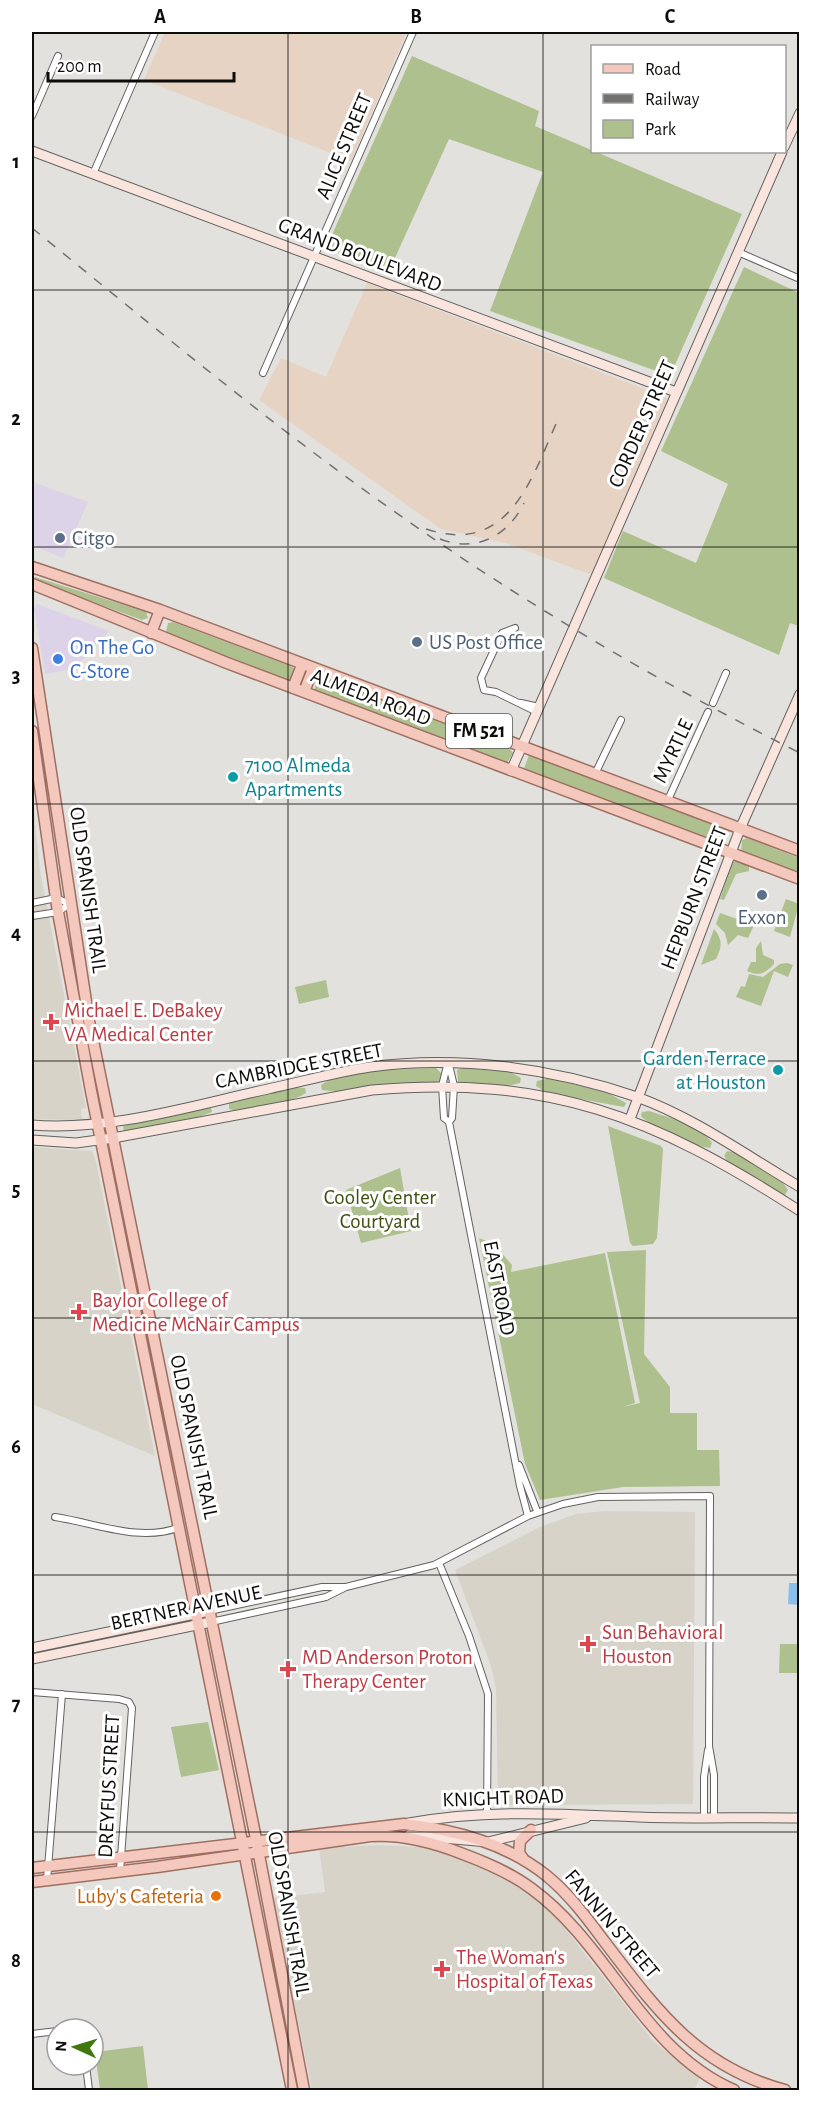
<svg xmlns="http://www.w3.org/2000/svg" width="831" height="2122" font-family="'Alegreya Sans',sans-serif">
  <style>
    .commercial { fill: #dcd3e8 }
    .industrial { fill: #e7d3c4 }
    .built { fill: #d7d3c9 }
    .green { fill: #adc08d }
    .water { fill: #89c0eb }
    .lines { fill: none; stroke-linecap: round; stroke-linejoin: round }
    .street-casing { stroke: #63625f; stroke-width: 8 }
    .secondary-casing { stroke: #63625f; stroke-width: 11 }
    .primary-casing { stroke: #9e6f61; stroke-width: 13 }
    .street { stroke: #fff; stroke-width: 6 }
    .secondary { stroke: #f9e4de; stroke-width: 9 }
    .primary { stroke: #f4c8bc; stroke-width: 10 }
    .rail { stroke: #72716f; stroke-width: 1.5; stroke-dasharray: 10 10; stroke-linecap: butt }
    .grid { fill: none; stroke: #0c0c0a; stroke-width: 1.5; stroke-opacity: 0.55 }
    .service-dot { fill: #5c6f8a; stroke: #fff; stroke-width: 2 }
    .shop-dot { fill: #3f7fe0; stroke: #fff; stroke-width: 2 }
    .culture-dot { fill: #0f9aa8; stroke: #fff; stroke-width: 2 }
    .health-dot { fill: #e0444e; stroke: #fff; stroke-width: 2 }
    .food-dot { fill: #e8710a; stroke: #fff; stroke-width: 2 }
    .labels { text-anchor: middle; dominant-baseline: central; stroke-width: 6; stroke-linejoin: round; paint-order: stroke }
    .shield { fill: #fff; stroke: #555554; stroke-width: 1.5 }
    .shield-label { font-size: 20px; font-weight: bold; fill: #0c0c0a }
    .street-label { font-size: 21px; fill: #0c0c0a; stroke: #fff }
    .service-label { font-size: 21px; fill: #4e5e75; stroke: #fff; text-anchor: start }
    .shop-label { font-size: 21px; fill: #366cbe; stroke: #fff; text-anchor: start }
    .culture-label { font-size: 21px; fill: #0d838f; stroke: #fff; text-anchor: start }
    .health-label { font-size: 21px; fill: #be3a42; stroke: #fff; text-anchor: start }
    .park-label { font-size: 21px; fill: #3e510f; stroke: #fff }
    .food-label { font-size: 21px; fill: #c56008; stroke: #fff; text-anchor: end }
    .neatline { fill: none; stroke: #0c0c0a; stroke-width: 2 }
    .grid-label { font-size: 20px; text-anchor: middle; font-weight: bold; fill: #0c0c0a }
  </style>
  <rect width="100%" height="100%" fill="#e2e1dd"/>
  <path class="commercial" d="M32 482 88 502 63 558 32 545Z
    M37 604 109 631 74 669 45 674 34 608Z"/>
  <path class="industrial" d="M165 32H407L351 161 144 80Z
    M367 283 668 398 592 575 506 543 441 529 259 400 281 358 326 377Z"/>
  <path class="built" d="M32 790 40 871 86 1108 81 1109 82 1120 32 1119Z
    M32 1147 92 1151 96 1162 155 1456 32 1404Z
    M604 1511 695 1512 693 1804 498 1805 496 1689 491 1666 455 1570 540 1527 576 1514Z
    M378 1845 422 1847 449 1853 514 1882 535 1897 560 1922 653 2041 700 2078 694 2090H312L273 1898 325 1892 319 1848Z"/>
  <path class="green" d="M412 56 539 111 535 126 742 214 670 376 490 311 543 172 449 139 389 271 326 248Z
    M744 267 799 293V626L790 623 779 655 604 578 623 531 696 563 728 484 661 451Z
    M35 577 146 612 148 618 142 620 33 580Z
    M173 622 291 666 295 670 288 682 166 632 168 623Z
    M319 677 494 742 510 749 513 753 507 763 313 692Z
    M529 755 729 831 723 845 523 771Z
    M747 838 799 858V875L741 853 742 840Z
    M739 861 749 865V871L736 874 724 900 720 899 733 862Z
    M786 899 799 904 790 937 774 931Z
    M720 913 754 925 748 938 738 935 728 945 725 933 716 924Z
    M714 929C723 940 722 947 716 959L701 965Z
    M761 941 763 955 774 960V964C765 973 760 977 747 971L751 962H756V948Z
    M787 963 793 965 788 977 774 971 761 1006 736 997 741 986 745 987 749 974 763 977 780 964Z
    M326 980 329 997 299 1004 295 987Z
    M436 1068 441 1073V1080L437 1082 395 1084 339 1092 322 1090 321 1085C342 1069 408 1069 436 1068Z
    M462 1068 510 1072 521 1078 520 1083 508 1086 458 1082 457 1070Z
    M550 1078 608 1093 626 1103 624 1107 547 1093 536 1086 537 1081Z
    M292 1087 305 1088 306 1093C292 1102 244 1115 229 1109V1101Z
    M205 1107 211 1108 212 1112 191 1120 124 1131 123 1126Z
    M649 1111C669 1118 700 1124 712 1143L710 1148C694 1147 651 1127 641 1116L642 1112Z
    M608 1126 661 1146 663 1149 657 1238 653 1244 633 1246 630 1243Z
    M727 1151C746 1153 779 1174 788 1190L785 1195 777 1194 728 1162 724 1156Z
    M400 1168 411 1231 361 1243 346 1190Z
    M479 1238 494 1244 512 1265 511 1272 605 1253 635 1403 622 1407 640 1403 607 1252 646 1250 644 1354 670 1387V1413H697V1450H719L720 1486 623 1487 540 1500 525 1464Z
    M780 1644H799V1673H779Z
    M208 1722 219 1770 181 1777 171 1727Z
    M143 2046 148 2090H100L95 2052Z"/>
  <path class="water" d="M789 1583H799V1605L788 1604Z"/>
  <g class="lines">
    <defs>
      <path id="street" d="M32 116 58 56
        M93 174 155 32
        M738 252 800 279
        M263 373 413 32
        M515 628 502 633 481 678 484 690 496 692 537 712
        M521 703 539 707
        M713 703 726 673
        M595 774 621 720
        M667 802 708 712
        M32 903 56 898 70 904
        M32 916 58 912 70 904
        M448 1062 442 1086 444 1118 449 1122 520 1486 528 1516
        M449 1065 454 1086 452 1118 449 1122
        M519 1465 537 1511
        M55 1517C96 1523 140 1543 180 1527
        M439 1563 469 1636 488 1694 487 1815
        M209 1611 322 1587H346L434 1565 528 1516 563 1504 598 1497 710 1496 709 1746 714 1775V1817
        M211 1622 326 1597 346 1587
        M32 1692 119 1699 129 1702 132 1708 120 1871
        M704 1817V1777L708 1750
        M47 1880 62 1694
        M32 2034 57 2031
        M86 2065 89 2090"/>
      <path id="secondary" d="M784 147 800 113
        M32 151 676 392
        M511 771 782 152
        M630 1119 740 829 800 694
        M32 1125C111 1131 191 1106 268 1089 301 1082 336 1072 370 1067 458 1055 553 1068 637 1097 695 1118 747 1156 800 1187
        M32 1140 76 1143 113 1138 372 1090C548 1075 653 1116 800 1211
        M32 1648 209 1611
        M32 1659 211 1622
        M409 1823C485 1809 562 1814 638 1817 692 1819 746 1817 800 1818
        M409 1835 488 1842 586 1818"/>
      <path id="primary" d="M32 567 160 610 800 851
        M32 584 227 663 800 879
        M151 633 160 610
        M32 648 89 1021 255 1834 304 2090
        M293 688 302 665
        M304 692 313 669
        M32 731 58 912 91 1091 292 2090
        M524 1860 519 1853 520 1841 531 1830
        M32 1868 404 1824C455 1830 506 1843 547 1876 569 1894 587 1918 604 1941 656 2009 697 2067 785 2090
        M32 1882 157 1867 370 1836C402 1834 433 1842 463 1854 487 1863 511 1873 532 1889 610 1946 642 2050 734 2090"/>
    </defs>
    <use href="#street" class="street-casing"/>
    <use href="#secondary" class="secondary-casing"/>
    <use href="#primary" class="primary-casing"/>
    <use href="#street" class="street"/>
    <use href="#secondary" class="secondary"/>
    <use href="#primary" class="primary"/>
    <path class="rail" d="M32 228C154 327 276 429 405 519 530 607 663 684 800 753
      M426 529C510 557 532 477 559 417
      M440 539C476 553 508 536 524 503"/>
  </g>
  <path class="grid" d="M288 32V2090M543 32V2090M32 290H800M32 547H800M32 804H800M32 1061H800M32 1318H800M32 1575H800M32 1832H800"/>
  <g class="service-dot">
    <circle cx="60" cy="538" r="6"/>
    <circle cx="417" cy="642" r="6"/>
    <circle cx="762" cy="895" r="6"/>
  </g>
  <circle class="shop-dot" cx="58" cy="659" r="6"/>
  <g class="culture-dot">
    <circle cx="233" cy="777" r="6"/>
    <circle cx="778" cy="1070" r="6"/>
  </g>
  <g class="health-dot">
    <path d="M48 1013h6v6h6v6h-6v6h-6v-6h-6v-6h6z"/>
    <path d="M76 1303h6v6h6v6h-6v6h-6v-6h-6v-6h6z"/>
    <path d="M585 1635h6v6h6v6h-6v6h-6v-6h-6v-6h6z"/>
    <path d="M285 1660h6v6h6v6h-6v6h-6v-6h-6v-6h6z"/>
    <path d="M439 1960h6v6h6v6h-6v6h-6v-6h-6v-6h6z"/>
  </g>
  <circle class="food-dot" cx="216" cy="1896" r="6"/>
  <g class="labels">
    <rect class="shield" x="446" y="714" width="66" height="34" rx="4.5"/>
    <g class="shield-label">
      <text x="479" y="731">FM 521</text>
    </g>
    <g class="street-label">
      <text transform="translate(344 146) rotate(-67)">ALICE STREET</text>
      <text transform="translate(360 255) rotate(21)">GRAND BOULEVARD</text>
      <text transform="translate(642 424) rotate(-66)">CORDER STREET</text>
      <text transform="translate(371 697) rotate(21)">ALMEDA ROAD</text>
      <text transform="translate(673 751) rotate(-65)">MYRTLE</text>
      <text transform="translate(88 890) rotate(82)">OLD SPANISH TRAIL</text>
      <text transform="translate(694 898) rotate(-69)">HEPBURN STREET</text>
      <text transform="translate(299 1066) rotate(-11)">CAMBRIDGE STREET</text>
      <text transform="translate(499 1288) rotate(79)">EAST ROAD</text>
      <text transform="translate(194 1437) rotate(78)">OLD SPANISH TRAIL</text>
      <text transform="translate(186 1608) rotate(-12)">BERTNER AVENUE</text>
      <text transform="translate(109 1786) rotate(-87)">DREYFUS STREET</text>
      <text transform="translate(503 1798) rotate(-2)">KNIGHT ROAD</text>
      <text transform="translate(289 1914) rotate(80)">OLD SPANISH TRAIL</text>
      <text transform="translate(612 1924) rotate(50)">FANNIN STREET</text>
    </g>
    <g class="service-label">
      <text x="72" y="538">Citgo</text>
      <text x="429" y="642">US Post Office</text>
      <text x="762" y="917" text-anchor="middle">Exxon</text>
    </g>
    <g class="shop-label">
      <text x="70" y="647">On The Go<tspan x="70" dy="24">C-Store</tspan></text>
    </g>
    <g class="culture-label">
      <text x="245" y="765">7100 Almeda<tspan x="245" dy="24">Apartments</tspan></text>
      <text x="766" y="1058" text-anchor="end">Garden Terrace<tspan x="766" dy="24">at Houston</tspan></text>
    </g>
    <g class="health-label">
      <text x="64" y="1010">Michael E. DeBakey<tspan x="64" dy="24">VA Medical Center</tspan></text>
      <text x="92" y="1300">Baylor College of<tspan x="92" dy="24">Medicine McNair Campus</tspan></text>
      <text x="602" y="1632">Sun Behavioral<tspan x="602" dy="24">Houston</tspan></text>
      <text x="302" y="1657">MD Anderson Proton<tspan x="302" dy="24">Therapy Center</tspan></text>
      <text x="456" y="1957">The Woman's<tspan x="456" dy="24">Hospital of Texas</tspan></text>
    </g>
    <g class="park-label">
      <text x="380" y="1197">Cooley Center<tspan x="380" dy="24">Courtyard</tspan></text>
    </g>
    <g class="food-label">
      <text x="204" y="1896">Luby's Cafeteria</text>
    </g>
  </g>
  <rect width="831" height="2122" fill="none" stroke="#ffffff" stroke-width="66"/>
  <rect x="591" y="45" width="195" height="108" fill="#ffffff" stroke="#9e9e9d" stroke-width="1.5"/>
  <rect x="603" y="64" width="30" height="9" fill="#f4c8bc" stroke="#9e9e9d" stroke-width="1.5"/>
  <text x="645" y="75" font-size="18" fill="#0c0c0a">Road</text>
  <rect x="603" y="94" width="30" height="9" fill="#72716f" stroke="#9e9e9d" stroke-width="1.5"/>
  <text x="645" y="105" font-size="18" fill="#0c0c0a">Railway</text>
  <rect x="603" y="120" width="30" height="18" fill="#adc08d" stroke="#9e9e9d" stroke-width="1.5"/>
  <text x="645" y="135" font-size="18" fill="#0c0c0a">Park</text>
  <g transform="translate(75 2047) rotate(274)"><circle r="28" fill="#ffffff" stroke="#9e9e9d" stroke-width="1.5"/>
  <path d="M0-4.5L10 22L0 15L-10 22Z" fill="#41780b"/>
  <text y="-9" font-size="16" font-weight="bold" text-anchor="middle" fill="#0c0c0a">N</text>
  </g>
  <path d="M48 72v9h186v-9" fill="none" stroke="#0c0c0a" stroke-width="3"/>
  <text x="57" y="72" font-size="18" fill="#0c0c0a" stroke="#ffffff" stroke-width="4.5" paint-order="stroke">200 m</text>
  <rect x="33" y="33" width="765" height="2056" class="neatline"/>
  <g class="grid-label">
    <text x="160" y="23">A</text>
    <text x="416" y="23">B</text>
    <text x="670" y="23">C</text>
    <text x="16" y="168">1</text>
    <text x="16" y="425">2</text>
    <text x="16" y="682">3</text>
    <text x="16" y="939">4</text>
    <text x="16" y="1196">5</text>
    <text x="16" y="1453">6</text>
    <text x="16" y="1710">7</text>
    <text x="16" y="1967">8</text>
  </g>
</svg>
